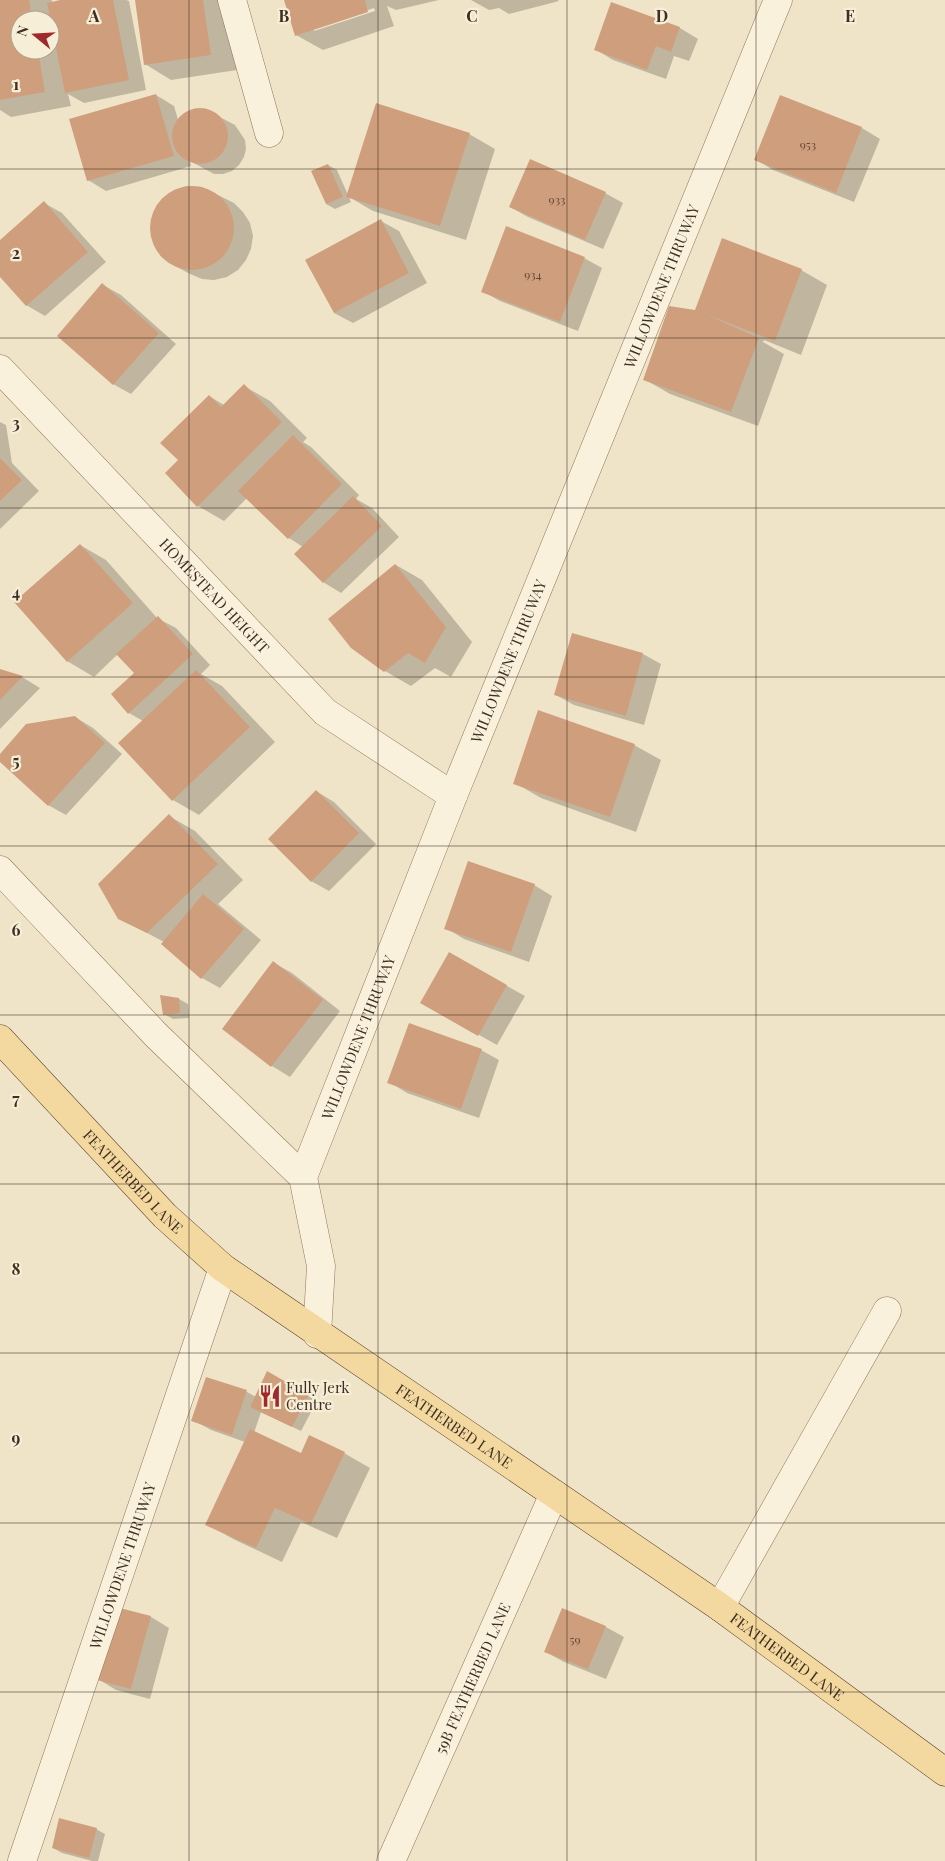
<svg xmlns="http://www.w3.org/2000/svg" width="945" height="1861" font-family="'Playfair Display',serif">
  <style>
    .shadow { fill: #0003; fill-rule: evenodd }
    .building { fill: #cf9f7d }
    .lines { fill: none; stroke-linecap: round; stroke-linejoin: round }
    .minor-casing { stroke: #8d765c; stroke-width: 29 }
    .major-casing { stroke: #5b4430; stroke-width: 29 }
    .minor { stroke: #faf1dc; stroke-width: 28 }
    .major { stroke: #f3d9a0; stroke-width: 28 }
    .grid { fill: none; stroke: #3d2e20; stroke-width: 1; stroke-opacity: 0.55 }
    .labels { text-anchor: middle; dominant-baseline: central; stroke-width: 4.5; stroke-linejoin: round; paint-order: stroke }
    .number-label { font-size: 12px; fill: #624a37 }
    .street-label { font-size: 15px; fill: #3d2e20; stroke: #f7eed8 }
    .poi-label { font-size: 15px; fill: #3d2e20; stroke: #f7eed8; text-anchor: start }
    .grid-label { font-size: 16px; text-anchor: middle; font-weight: bold; fill: #3d2e20; stroke: #f7eed8; stroke-width: 4.5; stroke-linejoin: round; paint-order: stroke }
  </style>
  <rect width="100%" height="100%" fill="#f0e4c8"/>
  <path class="shadow" d="M0 0H52V3L66 0H126L129 1 146 90 84 103 68 94 71 106 11 117 0 110ZM20 20H50V50H20Z
    M136 0H227L237 70 171 80 145 64Z
    M285 0H439L396 10 387 6 394 26 323 50 296 35ZM374 8 375 11 314 31V28Z
    M471 0H558L559 1 509 14 499 8 489 10Z
    M612 3 680 28 698 39 689 61 674 56 666 79 613 60 595 49Z
    M156 95 174 106 179 123 184 115 200 109 216 115 235 125 245 140 246 149 244 157 239 165 232 171 223 174H214L190 161 191 166 106 191 88 180Z
    M781 96 862 128 880 139 854 202 773 170 755 159Z
    M469 134 495 149 466 240 373 211 349 197 351 202 335 209 326 204 328 165 337 170 348 195Z
    M187 186 202 187 234 203 243 212 250 223 253 236 251 249 246 260 238 270 227 277 214 280 202 279 188 273 170 263 159 253 153 240 151 225 154 211 162 199 174 190Z
    M605 193 623 203 603 249 528 217 510 207Z
    M44 203 62 213 106 262 45 316 26 305 0 275V242Z
    M381 221 399 231 427 283 353 323 334 313Z
    M584 258 602 268 578 331 500 301 482 291Z
    M801 270 827 285 801 355 764 340 763 342 784 354 758 426 670 394 644 379 695 312Z
    M103 285 121 295 176 344 131 394 113 384Z
    M244 386 270 401 307 438 303 442 311 447 359 495 356 499 372 508 399 537 341 593 323 582 303 547 289 538 247 498 224 521 198 506 180 460 209 396 224 405Z
    M0 422 6 425 12 463 39 491 0 529Z
    M80 545 106 560 157 618 176 628 210 665 201 674 222 686 275 742 199 815 173 800 143 721 129 713 135 673 118 654 94 677 67 661Z
    M396 565 422 580 472 642 451 677 435 668 411 686 385 671Z
    M573 634 643 654 661 664 644 725 574 705 556 695Z
    M0 670 22 677 40 688 0 729Z
    M75 717 93 728 122 754 66 815 48 805 0 760V755Z
    M634 745 661 760 636 832 541 798 515 783Z
    M316 791 334 802 376 844 329 891 311 881Z
    M169 816 195 831 243 880 218 904 261 940 220 988 202 978 164 942 119 918Z
    M534 885 552 896 529 962 464 939 446 928Z
    M450 954 525 996 497 1045 422 1003Z
    M274 963 292 973 340 1011 290 1077 272 1066 224 1029Z
    M179 999 188 1004 189 1018 173 1019 164 1014Z
    M481 1050 499 1060 479 1118 407 1093 389 1082Z
    M207 1378 247 1392 256 1397 308 1396 317 1401 301 1431 261 1412 254 1433 301 1455 344 1453 370 1468 337 1538 301 1522 282 1562 233 1539 207 1524 245 1442 211 1430 193 1420Z
    M117 1608 151 1617 169 1628 150 1699 116 1690 98 1679Z
    M606 1627 624 1637 606 1679 564 1662 546 1652Z
    M96 1829 105 1834 98 1861H92L62 1853 53 1848Z"/>
  <path class="building" d="M0 0H29L32 20H20V50H38L45 92 0 100Z
    M60 0H113L129 80 65 93 47 3Z
    M135 0H203L211 55 144 65Z
    M284 0H365L368 12 295 36Z
    M611 2 680 27 671 52 656 46 647 70 594 50Z
    M156 94 174 156 87 181 69 119Z
    M780 95 862 127 836 193 754 160Z
    M376 103 470 133 440 226 346 197Z
    M172 136a28 28 0 1 1 56 0a28 28 0 1 1-56 0Z
    M530 159 606 192 585 240 509 207Z
    M328 164 343 197 326 204 311 171Z
    M150 228a42 42 0 1 1 84 0a42 42 0 1 1-84 0Z
    M44 201 88 252 26 306 0 277V240Z
    M381 219 409 273 334 313 305 260Z
    M506 226 585 257 560 322 481 292Z
    M722 238 802 269 775 341 705 314 759 338 731 412 643 380 669 306 695 310Z
    M102 283 159 333 113 385 57 336Z
    M244 384 282 422 197 507 165 473 178 460 160 443 209 395 221 407Z
    M293 435 342 484 288 539 238 491Z
    M0 458 22 480 0 501Z
    M353 496 382 526 323 583 294 554Z
    M80 544 133 603 67 662 14 602Z
    M395 564 446 627 425 663 408 653 384 672 351 648 328 619Z
    M158 616 193 654 128 714 111 694 134 673 116 654Z
    M572 633 643 653 626 716 554 695Z
    M0 669 23 676 0 700Z
    M196 670 250 727 172 801 118 743Z
    M538 710 635 744 610 817 513 784Z
    M75 716 105 743 48 806 0 762V754L26 724Z
    M316 790 359 833 311 882 268 839Z
    M169 814 218 864 147 933 118 919 98 884Z
    M468 861 535 884 511 952 444 929Z
    M203 894 244 929 201 979 161 944Z
    M449 952 507 985 478 1036 420 1003Z
    M273 961 323 1000 271 1067 222 1029Z
    M160 995 179 998 180 1013 163 1015Z
    M409 1023 482 1049 461 1109 387 1083Z
    M267 1371 309 1395 292 1427 250 1407Z
    M206 1377 247 1390 232 1435 191 1421Z
    M250 1429 301 1453 309 1435 345 1452 311 1524 275 1508 256 1548 205 1525Z
    M116 1607 151 1616 131 1689 97 1680Z
    M562 1608 606 1626 588 1669 544 1652Z
    M59 1818 97 1828 89 1858 52 1848Z"/>
  <g class="lines">
    <defs>
      <g id="minor">
        <path d="M232 0 269 133"/>
        <path id="s1" d="M0 369 325 712 453 796"/>
        <path d="M0 870 156 1035 303 1177"/>
        <path id="s2" d="M317 1334 321 1266 303 1177 453 796 778 0"/>
        <path d="M720 1607 887 1311"/>
        <path id="s3" d="M22 1861 223 1268"/>
        <path id="s4" d="M391 1861 554 1494"/>
      </g>
      <g id="major">
        <path id="s5" d="M0 1039 165 1216 223 1268 720 1607 945 1772"/>
      </g>
    </defs>
    <use href="#minor" class="minor-casing"/>
    <use href="#major" class="major-casing"/>
    <use href="#minor" class="minor"/>
    <use href="#major" class="major"/>
  </g>
  <path class="grid" d="M189 0V1861M378 0V1861M567 0V1861M756 0V1861M0 169H945M0 338H945M0 508H945M0 677H945M0 846H945M0 1015H945M0 1184H945M0 1353H945M0 1523H945M0 1692H945"/>
  <defs>
    <symbol id="restaurant-bare" viewBox="-9 -9 18 18"><path d="M-5-6h1v4h1v-4h1v4h1v-4h1v5L-1.5 .5V6h-2V.5L-5-1ZM5-6V6H3V1.5H1.5Q1.5-4 5-6Z" fill="#9e2a2b" stroke="#f7eed8" stroke-width="2.5" paint-order="stroke"/></symbol>
  </defs>
  <g fill-rule="evenodd">
    <use href="#restaurant-bare" x="254" y="1380" width="32" height="32"/>
  </g>
  <g class="labels">
    <g class="number-label">
      <text x="808" y="144">953</text>
      <text x="557" y="199">933</text>
      <text x="533" y="274">934</text>
      <text x="575" y="1639">59</text>
    </g>
    <g class="street-label">
      <text stroke="none"><textPath href="#s2" startOffset="1119">WILLOWDENE THRUWAY</textPath></text>
      <text stroke="none"><textPath href="#s1" startOffset="312">HOMESTEAD HEIGHT</textPath></text>
      <text stroke="none"><textPath href="#s2" startOffset="714">WILLOWDENE THRUWAY</textPath></text>
      <text stroke="none"><textPath href="#s2" startOffset="309">WILLOWDENE THRUWAY</textPath></text>
      <text stroke="none"><textPath href="#s5" startOffset="195">FEATHERBED LANE</textPath></text>
      <text stroke="none"><textPath href="#s5" startOffset="600">FEATHERBED LANE</textPath></text>
      <text stroke="none"><textPath href="#s3" startOffset="312">WILLOWDENE THRUWAY</textPath></text>
      <text stroke="none"><textPath href="#s5" startOffset="1005">FEATHERBED LANE</textPath></text>
      <text stroke="none"><textPath href="#s4" startOffset="200">59B FEATHERBED LANE</textPath></text>
    </g>
    <g class="poi-label">
      <text x="286" y="1387">Fully Jerk<tspan x="286" dy="17">Centre</tspan></text>
    </g>
  </g>
  <g class="grid-label">
    <text x="94" y="22">A</text>
    <text x="284" y="22">B</text>
    <text x="472" y="22">C</text>
    <text x="662" y="22">D</text>
    <text x="850" y="22">E</text>
    <text x="16" y="90">1</text>
    <text x="16" y="259">2</text>
    <text x="16" y="429">3</text>
    <text x="16" y="598">4</text>
    <text x="16" y="767">5</text>
    <text x="16" y="936">6</text>
    <text x="16" y="1105">7</text>
    <text x="16" y="1275">8</text>
    <text x="16" y="1444">9</text>
  </g>
  <g transform="translate(35 35) rotate(288)"><circle r="24" fill="#f7eed8" stroke="#ada18e"/>
  <path d="M0-4L9 19L0 12L-9 19Z" fill="#9e2a2b"/>
  <text y="-8" font-size="14" font-weight="bold" text-anchor="middle" fill="#3d2e20">N</text>
  </g>
</svg>
